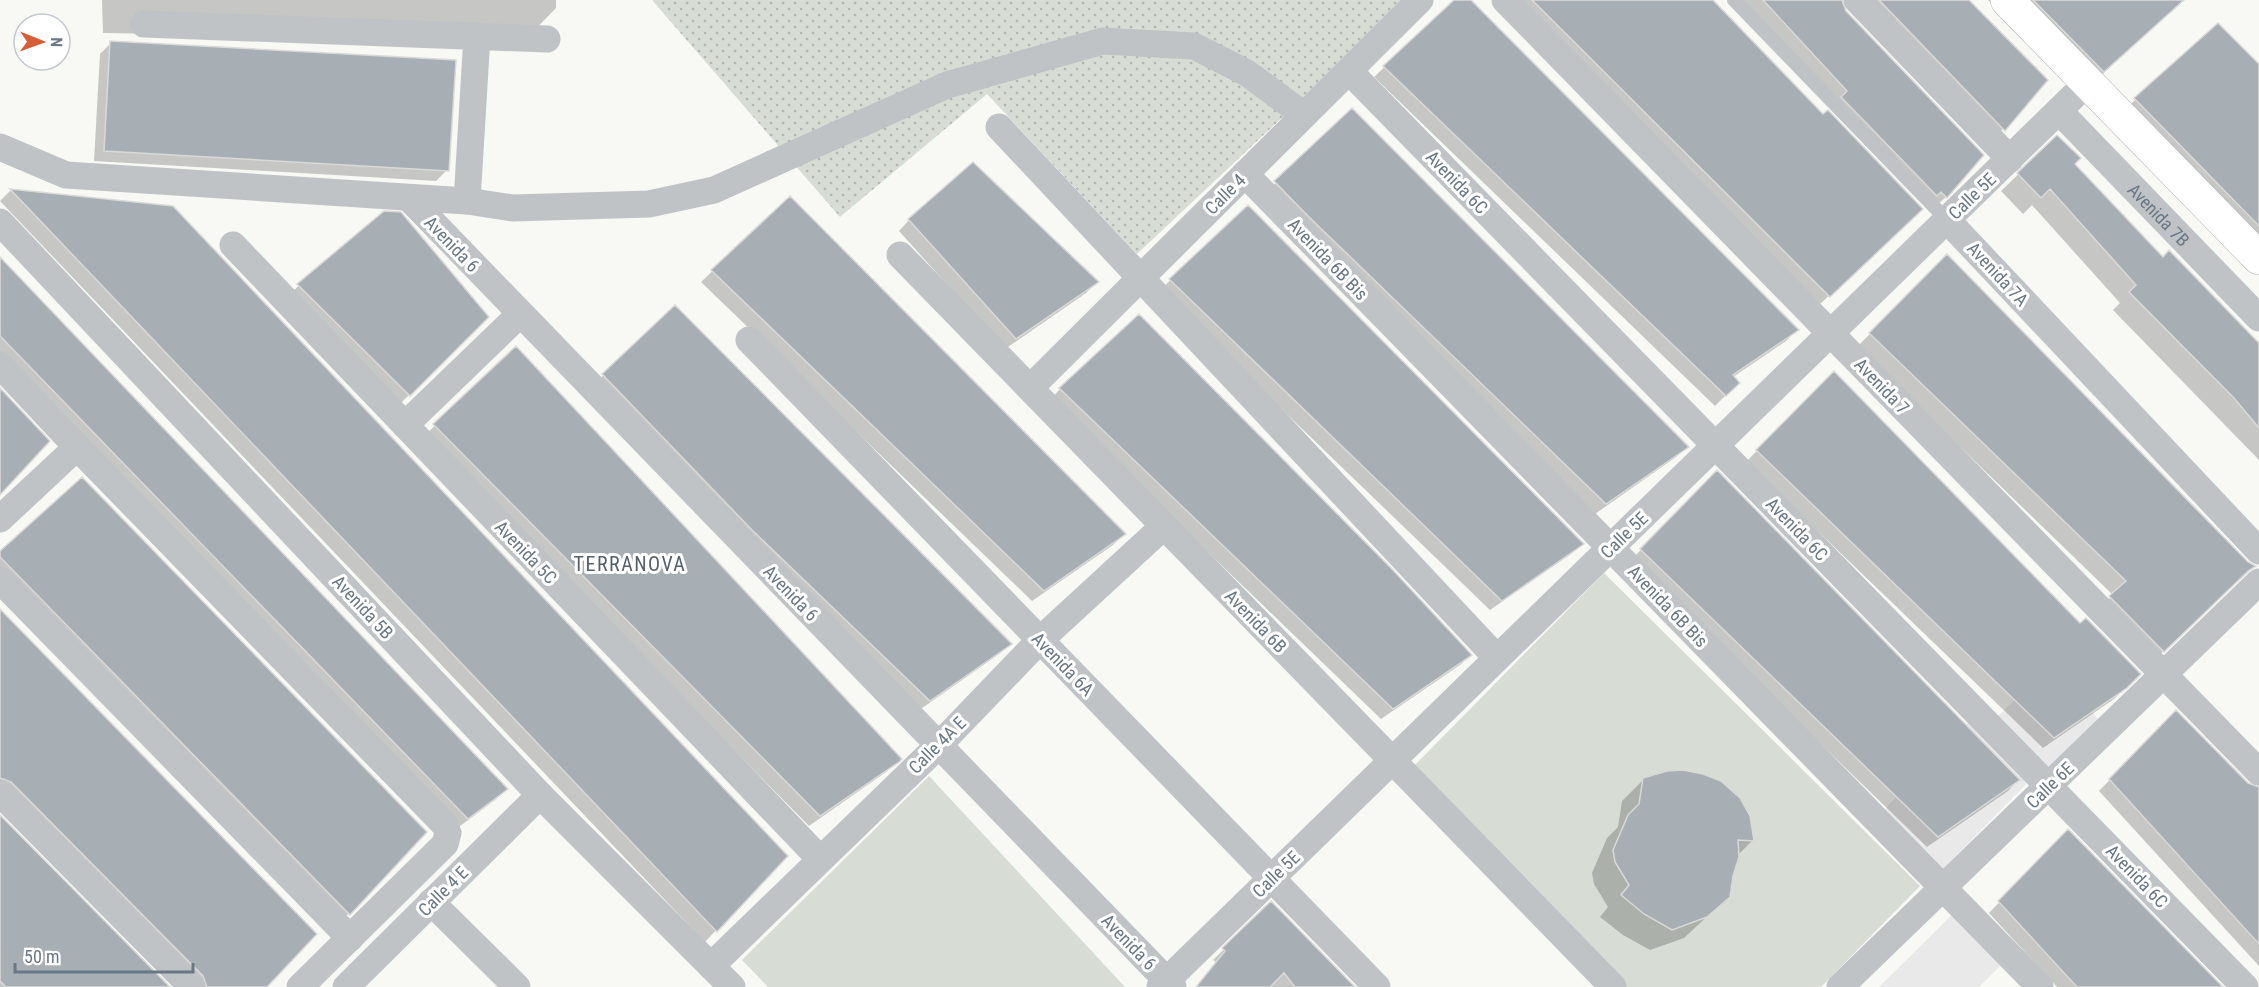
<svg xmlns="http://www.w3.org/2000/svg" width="2259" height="987" font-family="'Roboto Condensed',sans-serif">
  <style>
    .built { fill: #e8e9e8 }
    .grass { fill: url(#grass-dots) }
    .green { fill: #d7dcd5 }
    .shadow { fill: #0003 }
    .building { fill: #a7aeb4; stroke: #d9d9d7; stroke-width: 1.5 }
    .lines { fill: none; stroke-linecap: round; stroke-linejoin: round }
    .secondary-casing { stroke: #b1b7bb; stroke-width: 34 }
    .lane { stroke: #bfc3c6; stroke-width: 14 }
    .street { stroke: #bfc3c6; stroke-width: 27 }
    .secondary { stroke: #fff; stroke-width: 33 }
    .labels { text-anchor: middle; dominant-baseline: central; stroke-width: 6; stroke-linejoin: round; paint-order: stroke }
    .street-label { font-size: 18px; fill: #697884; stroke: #fff }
    .neighbourhood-label { font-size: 20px; letter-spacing: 1.5px; fill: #566169; stroke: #fff }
  </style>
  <defs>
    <pattern id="grass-dots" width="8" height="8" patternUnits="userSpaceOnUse" patternTransform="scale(1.5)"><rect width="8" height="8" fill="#d7dcd5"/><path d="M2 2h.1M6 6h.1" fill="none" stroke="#b2b7b2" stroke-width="1.8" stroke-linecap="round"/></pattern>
  </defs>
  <rect width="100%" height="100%" fill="#f8f8f5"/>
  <path class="built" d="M2049 667 2100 721 2047 772 1995 719Z
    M1975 716 2033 777 1937 875 1878 816Z
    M1956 911 2004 962 1979 987H1879Z"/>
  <path class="grass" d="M652 0H1407L1137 254 987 94 840 217Z"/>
  <path class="green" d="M1604 573 1920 886 1821 987H1617L1411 769Z
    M929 776 1125 987H768L742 960Z"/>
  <path class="shadow" d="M102 0H556V8L525 40 103 33Z
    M1456 0H1469L1797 330 1786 341 1733 377 1738 383 1715 406 1374 77Z
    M1510 0H1711L1911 219 1818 306Z
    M1742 0H1840V4L1946 197 1935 207Z
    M1858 0H1967L2046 80 1993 140Z
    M1988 0H2183L2082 93Z
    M2218 25 2259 66V270L2113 120Z
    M111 43 447 170 436 181 94 161 100 54Z
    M1352 111 1686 447 1676 457 1595 514 1265 193Z
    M2057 137 2073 164 2162 259 2259 345V460L2113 310 2120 303 2032 205 2023 214 2001 191Z
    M10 191 172 207 786 856 705 942 0 201Z
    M790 198 1124 534 1113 545 1032 601 701 282Z
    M1248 207 1582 544 1571 554 1490 610 1159 291Z
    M385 213 487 317 398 406 287 296Z
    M909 220 1097 282 1086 293 1005 349 899 231Z
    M1947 256 2247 563 2253 567 2241 579 2233 583 2150 664 2098 610 2113 595 1857 347Z
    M0 259 506 789 495 800 456 829 0 358Z
    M675 307 1010 644 999 654 918 711 592 386Z
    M516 348 900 759 886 772 809 826 424 436Z
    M1834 373 2080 625 2139 674 2114 699 2043 748 1746 462Z
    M1060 389 1470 655 1460 665 1381 719 1050 400Z
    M1717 472 2018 780 2008 791 1927 847 1631 560Z
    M0 553 425 832 338 925 0 579Z
    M0 611 265 987H193L0 792Z
    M2176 712 2247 784 2259 788V966L2099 791Z
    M1644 779 1753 840 1737 856 1729 896 1684 938 1650 950 1623 935 1600 917 1608 907 1594 884 1592 873 1607 838 1618 827 1622 801Z
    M0 818 168 987H0Z
    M2068 831 2221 987H2057L1989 913Z
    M1271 903 1353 987H1196L1216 962 1213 960Z"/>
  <path class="building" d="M1454 0H1471L1799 330 1733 375 1740 383 1726 396 1383 66Z
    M1532 0H1713L1823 114 1828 110 1923 209 1830 297Z
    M1763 0H1842L1846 11 1984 155 1947 198 1941 192 1937 196 1841 97 1847 91Z
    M1879 0H1969L2048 80 2005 131Z
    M2033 0H2184L2104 72Z
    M2218 23 2259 64V226L2134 98Z
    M110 41 456 60 449 171 104 151Z
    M1352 108 1689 447 1606 504 1308 216 1274 181Z
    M2057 135 2081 158 2075 164 2163 257 2169 250 2259 343V428L2234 398 2129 292 2136 285 2050 189 2041 198 2017 173Z
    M973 162 1099 282 1016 339 908 219Z
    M10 189 173 206 788 856 717 932Z
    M790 196 1126 534 1044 591 711 270Z
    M1248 205 1255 212 1584 544 1502 601 1169 279Z
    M384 211 401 212 489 317 410 396 297 284Z
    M1947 254 2248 562 2256 566 2248 571 2164 652 2109 596 2126 581 1869 333Z
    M0 257 508 789 468 819 0 336Z
    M675 305 1012 644 930 701 752 530 602 374Z
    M1139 314 1391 568 1472 655 1393 709 1059 388Z
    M516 346 902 759 899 762 820 816 433 424Z
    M1834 371 2080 623 2086 618 2141 674 2127 688 2054 738 1756 450Z
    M0 388 50 441 0 495Z
    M1717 470 2020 780 1938 837 1640 549Z
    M82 477 427 832 350 915 0 557V551Z
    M0 609 317 934 267 987H207L203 976 11 782 0 778Z
    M2176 710 2248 783 2259 787V944L2109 779Z
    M1683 770 1703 774 1721 781 1740 798 1750 816 1754 841 1738 840 1739 857 1733 876 1730 897 1707 917 1672 930 1644 914 1621 895 1629 885 1615 862 1613 850 1628 815 1639 804 1643 778 1667 771Z
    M0 815 170 987H6L0 981Z
    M2068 829 2223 987H2077L1998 901Z
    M1271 901 1355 987H1295L1284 973 1270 987H1196L1225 951 1222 948Z"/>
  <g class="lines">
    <defs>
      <path id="secondary" d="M2007 0 2259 258"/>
    </defs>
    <use href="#secondary" class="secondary-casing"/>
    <path class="lane" d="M1734 0 1947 220"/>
    <g class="street">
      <path d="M1505 0 2259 772"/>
      <path d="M1857 0 2010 159"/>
      <path d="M144 24 547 39"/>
      <path d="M1349 71 2245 987"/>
      <path id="s1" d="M2059 111 2259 318"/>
      <path d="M999 127 1497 658"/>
      <path d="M0 147 66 175 467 201 513 208 649 204 714 190 947 85 1103 41 1194 46 1247 73 1304 115"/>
      <path d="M1245 174 2040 987"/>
      <path d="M409 198 1173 987"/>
      <path d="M467 201 477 36"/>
      <path d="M1947 220 2259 551"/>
      <path d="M0 222 540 795 732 987"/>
      <path d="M233 245 820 859"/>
      <path d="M900 255 1613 987"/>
      <path d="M749 340 1377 987"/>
      <path d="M0 365 77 447 445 825 448 833 445 844 300 987"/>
      <path d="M1030 388 1420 0"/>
      <path d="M405 425 520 314"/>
      <path d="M0 519 77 447"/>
      <path d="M0 580 350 938"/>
      <path d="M0 793 192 987"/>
      <path d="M431 902 517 987"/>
      <path d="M711 966 939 745 1040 640 1164 526"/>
      <path d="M346 987 540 795"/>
      <path d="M1160 987 2087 83"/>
      <path d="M1840 987 2259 582"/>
    </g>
    <use href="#secondary" class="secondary"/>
  </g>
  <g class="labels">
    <g class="street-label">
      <text transform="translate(1457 182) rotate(46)">Avenida 6C</text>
      <text transform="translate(1225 194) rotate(-45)">Calle 4</text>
      <text transform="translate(1972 196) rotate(-44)">Calle 5E</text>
      <text stroke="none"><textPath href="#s1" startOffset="144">Avenida 7B</textPath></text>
      <text transform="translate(452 244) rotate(46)">Avenida 6</text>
      <text transform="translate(1328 259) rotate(46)">Avenida 6B Bis</text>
      <text transform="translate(1998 274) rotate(47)">Avenida 7A</text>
      <text transform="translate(1882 386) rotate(46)">Avenida 7</text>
      <text transform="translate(1797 529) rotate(46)">Avenida 6C</text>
      <text transform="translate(1624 535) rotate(-44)">Calle 5E</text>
      <text transform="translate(526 552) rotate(46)">Avenida 5C</text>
      <text transform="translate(791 593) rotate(46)">Avenida 6</text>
      <text transform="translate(1668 606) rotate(46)">Avenida 6B Bis</text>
      <text transform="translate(363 607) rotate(47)">Avenida 5B</text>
      <text transform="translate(1256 621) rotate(46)">Avenida 6B</text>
      <text transform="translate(1063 664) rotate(46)">Avenida 6A</text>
      <text transform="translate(937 745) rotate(-45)">Calle 4A E</text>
      <text transform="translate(2050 785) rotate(-44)">Calle 6E</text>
      <text transform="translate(1276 874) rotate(-44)">Calle 5E</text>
      <text transform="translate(2137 876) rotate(46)">Avenida 6C</text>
      <text transform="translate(443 891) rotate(-45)">Calle 4 E</text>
      <text transform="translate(1129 942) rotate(46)">Avenida 6</text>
    </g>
    <g class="neighbourhood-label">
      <text x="630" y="564">TERRANOVA</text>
    </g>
  </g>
  <g transform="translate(42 42) rotate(91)"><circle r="28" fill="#ffffff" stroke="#c3c9ce" stroke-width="1.5"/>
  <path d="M0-4.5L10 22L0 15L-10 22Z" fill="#d65e37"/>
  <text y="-9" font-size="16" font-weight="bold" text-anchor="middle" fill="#697884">N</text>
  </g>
  <path d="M15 963v9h178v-9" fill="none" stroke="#697884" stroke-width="3"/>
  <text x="24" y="963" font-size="18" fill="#697884" stroke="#ffffff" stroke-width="4.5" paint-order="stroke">50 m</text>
</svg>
